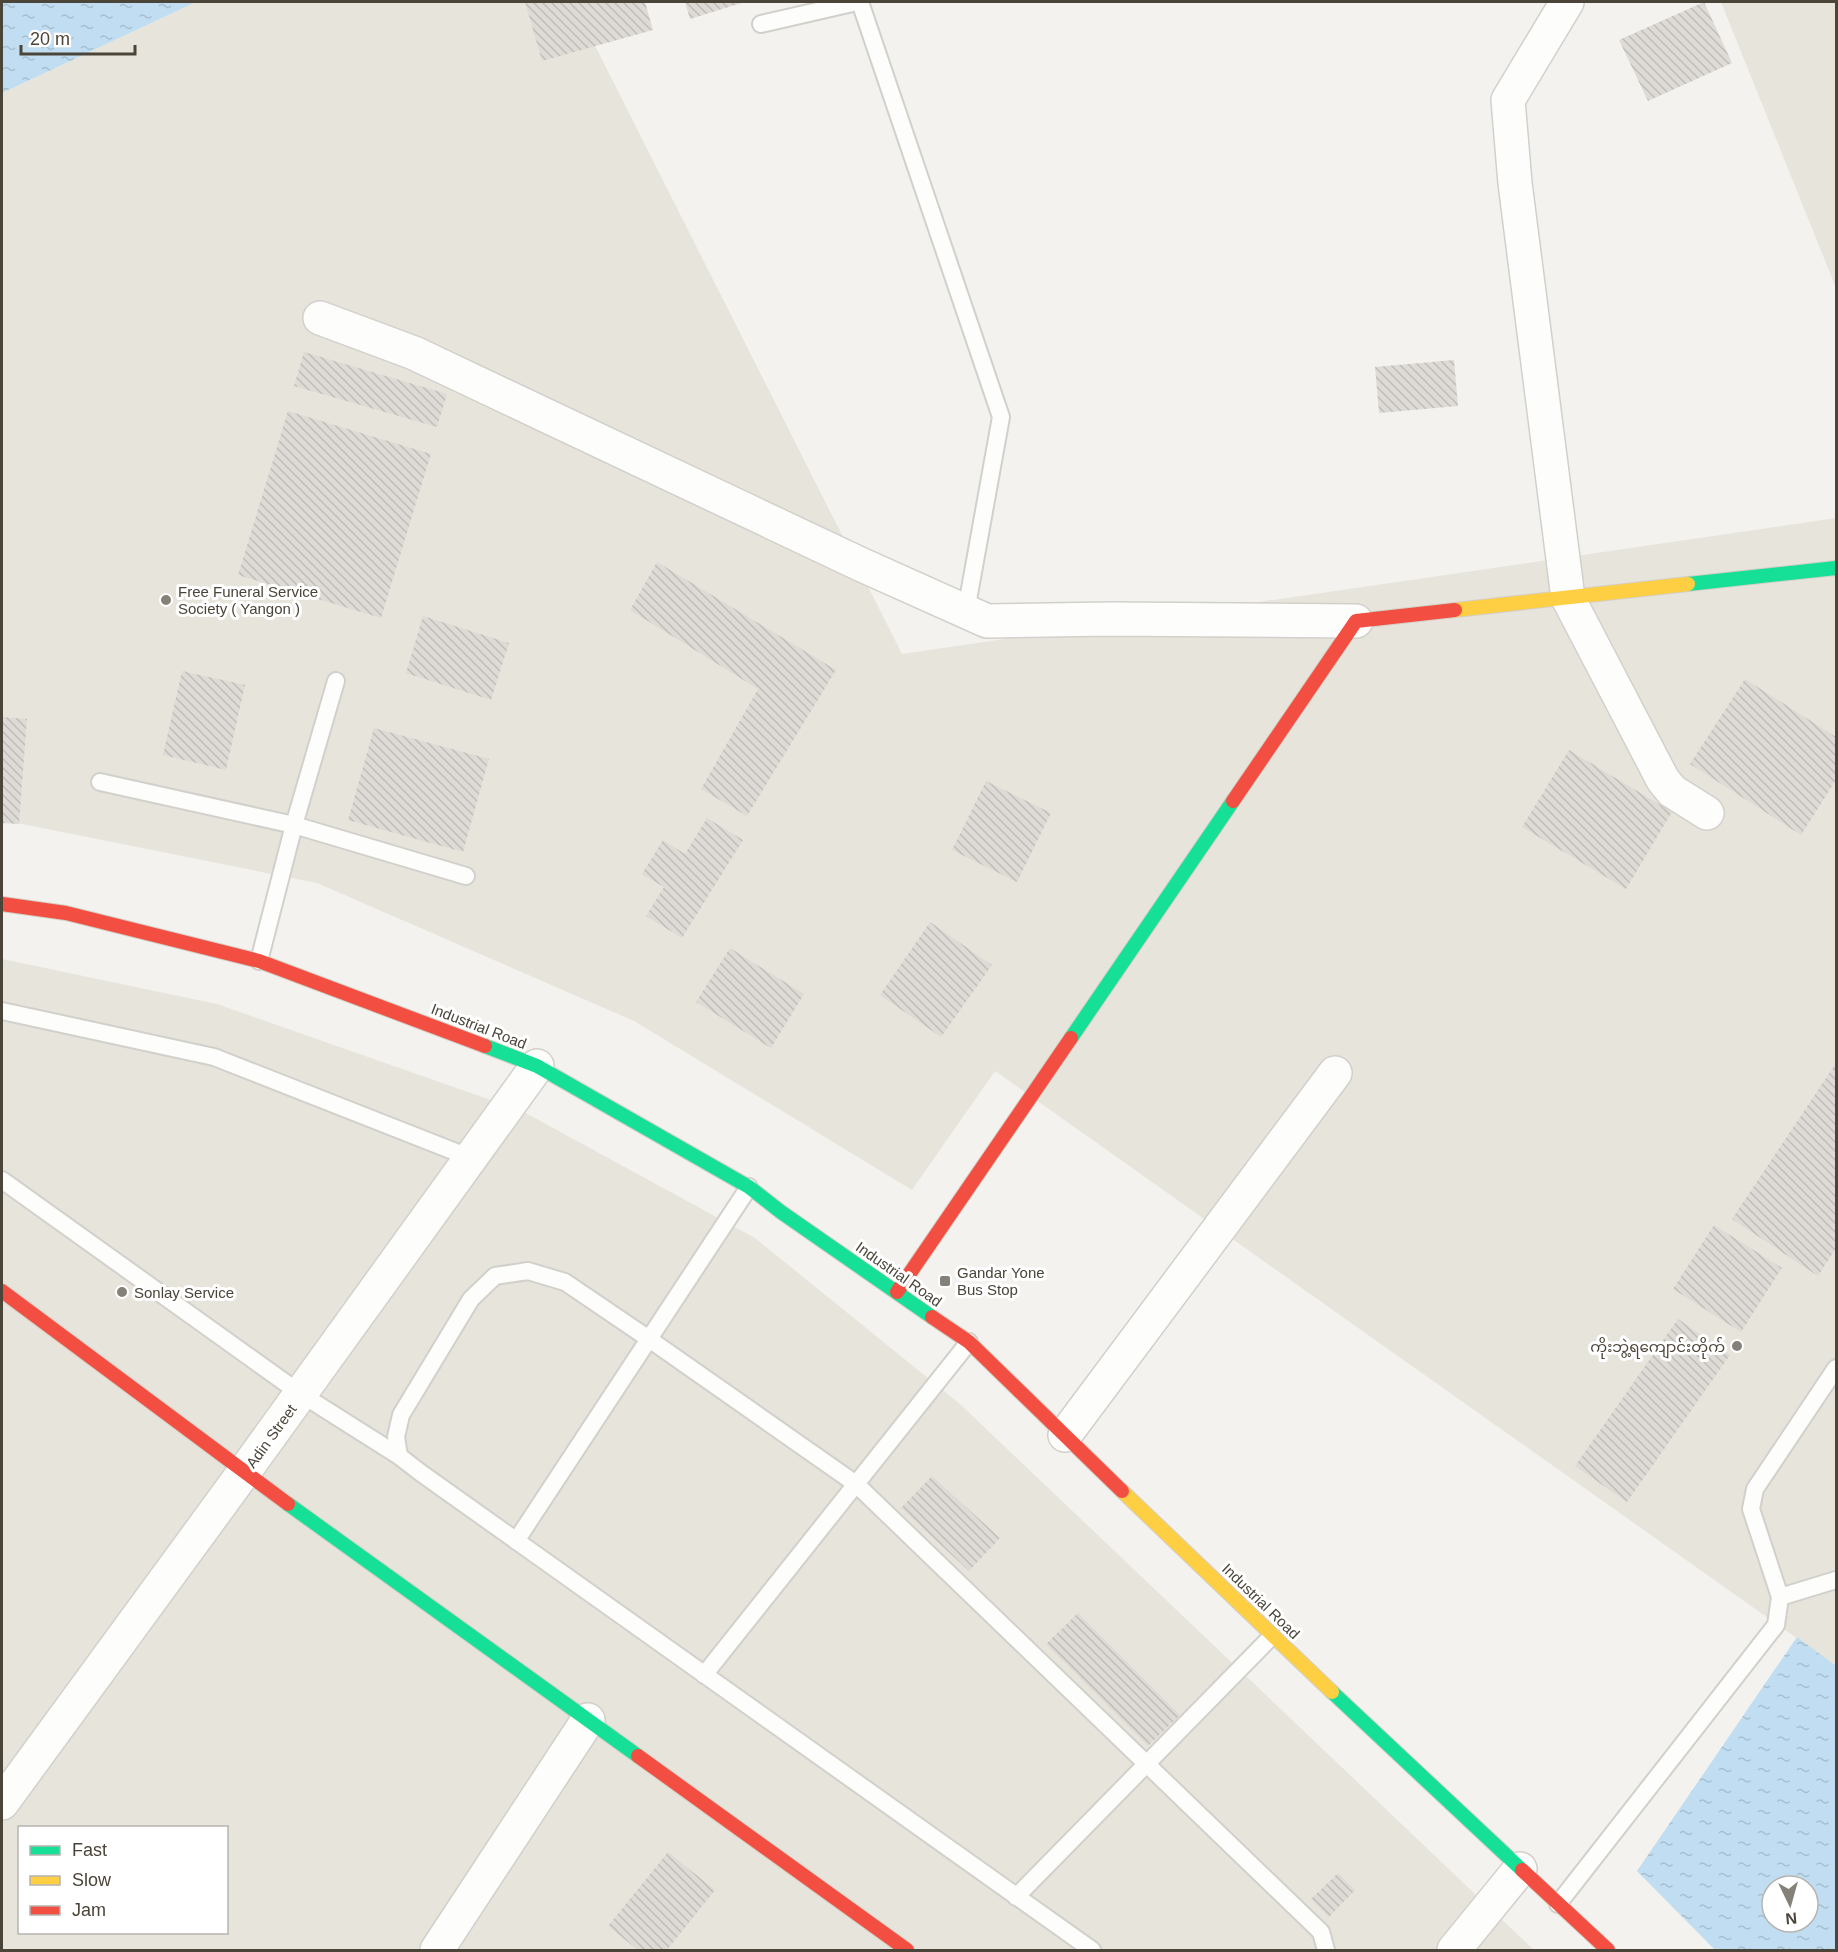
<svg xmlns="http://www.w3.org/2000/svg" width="1838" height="1952" font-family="Helvetica,'Noto Sans Myanmar',sans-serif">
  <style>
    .residential { fill: #e7e4dc; fill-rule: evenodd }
    .water { fill: url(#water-ripples); fill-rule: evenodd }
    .building { fill: url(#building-back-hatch) }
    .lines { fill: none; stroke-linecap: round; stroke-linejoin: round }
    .lane-casing { stroke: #d2d0cb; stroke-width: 20 }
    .street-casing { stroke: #d2d0cb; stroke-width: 36 }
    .fast-casing { stroke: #d3cfc5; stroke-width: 16 }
    .slow-casing { stroke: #d3cfc5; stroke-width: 16 }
    .jam-casing { stroke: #d3cfc5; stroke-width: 16 }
    .lane { stroke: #fdfdfc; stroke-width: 16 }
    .street { stroke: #fdfdfc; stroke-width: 33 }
    .fast { stroke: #16e098; stroke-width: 14 }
    .slow { stroke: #ffcf43; stroke-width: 14 }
    .jam { stroke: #f24e42; stroke-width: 14 }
    .poi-dot { fill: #868178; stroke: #fff; stroke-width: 2 }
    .labels { text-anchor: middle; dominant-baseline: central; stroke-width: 6; stroke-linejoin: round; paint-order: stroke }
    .poi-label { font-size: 15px; fill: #4b4439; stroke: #fff; text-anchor: start }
    .street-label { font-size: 15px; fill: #4b4439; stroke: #fff }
  </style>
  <defs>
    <pattern id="water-ripples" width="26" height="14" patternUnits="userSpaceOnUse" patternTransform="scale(1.5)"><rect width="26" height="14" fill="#c0ddf1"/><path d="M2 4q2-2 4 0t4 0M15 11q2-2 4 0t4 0" fill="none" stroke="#a6bfcf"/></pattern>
    <pattern id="building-back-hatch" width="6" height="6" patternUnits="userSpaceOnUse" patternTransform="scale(1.5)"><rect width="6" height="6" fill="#dedbd6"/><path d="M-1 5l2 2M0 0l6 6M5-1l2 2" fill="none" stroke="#c0bdb8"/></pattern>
  </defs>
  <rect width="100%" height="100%" fill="#f4f2ee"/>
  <path class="residential" d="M196 2H573L902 654 1836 518V1666L995 1071 912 1190 634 1021 317 883 2 820V93Z
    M1721 2H1836V288Z
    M2 959 217 1004 522 1111 755 1238 960 1404 1534 1950H2ZM20 1828H226V1932H20Z"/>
  <path class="water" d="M2 2H196L2 93Z
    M1797 1637 1836 1666V1950H1715L1637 1871ZM1772 1886H1808V1922H1772Z"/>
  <path class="building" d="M525 2H645L653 30 542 61Z
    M685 2H745L690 19Z
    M1704 2 1732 63 1648 101 1619 40Z
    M304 352 447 394 437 427 294 386Z
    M1454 360 1458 406 1379 413 1375 367Z
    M288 411 431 454 381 618 238 575Z
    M657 562 836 670 747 816 701 789 758 689 630 610Z
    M423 616 509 643 491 700 406 673Z
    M182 671 245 685 226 770 163 755Z
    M1745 679 1836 737V780L1801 835 1690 764Z
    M2 717 27 719 19 824 2 823Z
    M374 728 489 759 463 852 348 820Z
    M1569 750 1672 812 1626 889 1522 827Z
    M986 781 1051 813 1017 882 952 850Z
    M707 818 743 840 682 938 646 916 664 887 642 874 663 840 685 854Z
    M930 922 992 965 941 1037 880 995Z
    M730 948 804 994 771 1048 696 1002Z
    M1836 1063V1248L1818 1276 1732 1219Z
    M1714 1225 1782 1268 1741 1332 1673 1289Z
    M1678 1319 1730 1355 1627 1502 1575 1466Z
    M932 1476 1000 1538 969 1571 901 1508Z
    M1078 1613 1180 1715 1148 1746 1046 1644Z
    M668 1852 715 1890 667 1950H638L608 1926Z
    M1338 1873 1355 1890 1329 1917 1311 1899Z"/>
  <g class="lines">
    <defs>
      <path id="lane" d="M860 2 1001 417 966 611
        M761 24 857 2
        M100 782 294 825 466 876
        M259 961 294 825 336 681
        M2 1011 214 1057 471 1158
        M2 1180 301 1394 399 1456
        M516 1541 749 1187
        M1780 1597 1836 1580
        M704 1675 969 1342
        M1016 1897 1272 1636
        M1558 1904 1776 1625 1780 1597 1751 1509 1755 1489 1836 1368
        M1092 1950 421 1473 399 1456 396 1437 401 1415 471 1299 495 1276 528 1271 565 1282 649 1339 856 1484 1321 1932 1326 1950"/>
      <path id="street" d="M1567 2 1508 100 1515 183 1568 598 1663 780 1672 791 1707 813
        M320 318 414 353 860 564 987 621 1111 619 1356 621
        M1065 1435 1335 1073
        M2 1803 244 1472 537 1066
        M437 1950 588 1720
        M1454 1950 1520 1869"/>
      <path id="fast" d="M1688 584 1836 568
        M1071 1038 1233 801
        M485 1046 537 1066 749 1187 781 1212 932 1317
        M288 1504 638 1756
        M1332 1692 1522 1870"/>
      <path id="slow" d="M1455 610 1688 584
        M1122 1491 1332 1692"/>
      <path id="jam" d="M1233 801 1356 621 1455 610
        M2 904 66 913 259 961 485 1046
        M2 1291 288 1504
        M897 1292 1071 1038
        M932 1317 969 1342 1122 1491
        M638 1756 907 1950
        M1522 1870 1608 1950"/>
    </defs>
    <use href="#lane" class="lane-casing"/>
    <use href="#street" class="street-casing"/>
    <use href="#fast" class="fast-casing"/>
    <use href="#slow" class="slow-casing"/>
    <use href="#jam" class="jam-casing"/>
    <use href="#lane" class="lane"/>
    <use href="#street" class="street"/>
    <use href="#fast" class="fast"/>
    <use href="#slow" class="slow"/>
    <use href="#jam" class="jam"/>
  </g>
  <g class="poi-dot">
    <circle cx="166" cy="600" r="6"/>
    <rect x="939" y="1275" width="12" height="12" rx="3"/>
    <circle cx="122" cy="1292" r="6"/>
    <circle cx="1737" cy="1346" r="6"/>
  </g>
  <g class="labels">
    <g class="poi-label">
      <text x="178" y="591">Free Funeral Service<tspan x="178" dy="17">Society ( Yangon )</tspan></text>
      <text x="957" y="1272">Gandar Yone<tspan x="957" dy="17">Bus Stop</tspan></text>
      <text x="134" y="1292">Sonlay Service</text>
      <text x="1725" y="1346" text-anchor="end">ကိုးဘွဲ့ရကျောင်းတိုက်</text>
    </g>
    <g class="street-label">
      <text transform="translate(479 1026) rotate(21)">Industrial Road</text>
      <text transform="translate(899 1274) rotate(35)">Industrial Road</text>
      <text transform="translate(271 1436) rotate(-54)">Adin Street</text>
      <text transform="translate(1261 1601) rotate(44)">Industrial Road</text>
    </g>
  </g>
  <rect width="1838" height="1952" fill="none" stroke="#4b4439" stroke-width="6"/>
  <rect x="18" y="1826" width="210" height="108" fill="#ffffff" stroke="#b7b4b0" stroke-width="1.5"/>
  <rect x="30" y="1846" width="30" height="9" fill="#16e098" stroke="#b7b4b0" stroke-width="1.5"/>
  <text x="72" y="1856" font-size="18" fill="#4b4439">Fast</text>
  <rect x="30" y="1876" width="30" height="9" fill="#ffcf43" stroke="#b7b4b0" stroke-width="1.5"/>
  <text x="72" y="1886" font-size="18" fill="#4b4439">Slow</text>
  <rect x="30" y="1906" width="30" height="9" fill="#f24e42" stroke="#b7b4b0" stroke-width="1.5"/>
  <text x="72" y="1916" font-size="18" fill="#4b4439">Jam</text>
  <g transform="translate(1790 1904) rotate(175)"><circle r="28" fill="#ffffff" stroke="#b7b4b0" stroke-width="1.5"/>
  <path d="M0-4.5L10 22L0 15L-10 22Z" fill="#868178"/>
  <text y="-9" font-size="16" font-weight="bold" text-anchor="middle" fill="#4b4439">N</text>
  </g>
  <path d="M21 45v9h114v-9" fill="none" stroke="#4b4439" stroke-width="3"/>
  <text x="30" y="45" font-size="18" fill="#4b4439" stroke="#ffffff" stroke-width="4.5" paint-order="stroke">20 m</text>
</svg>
